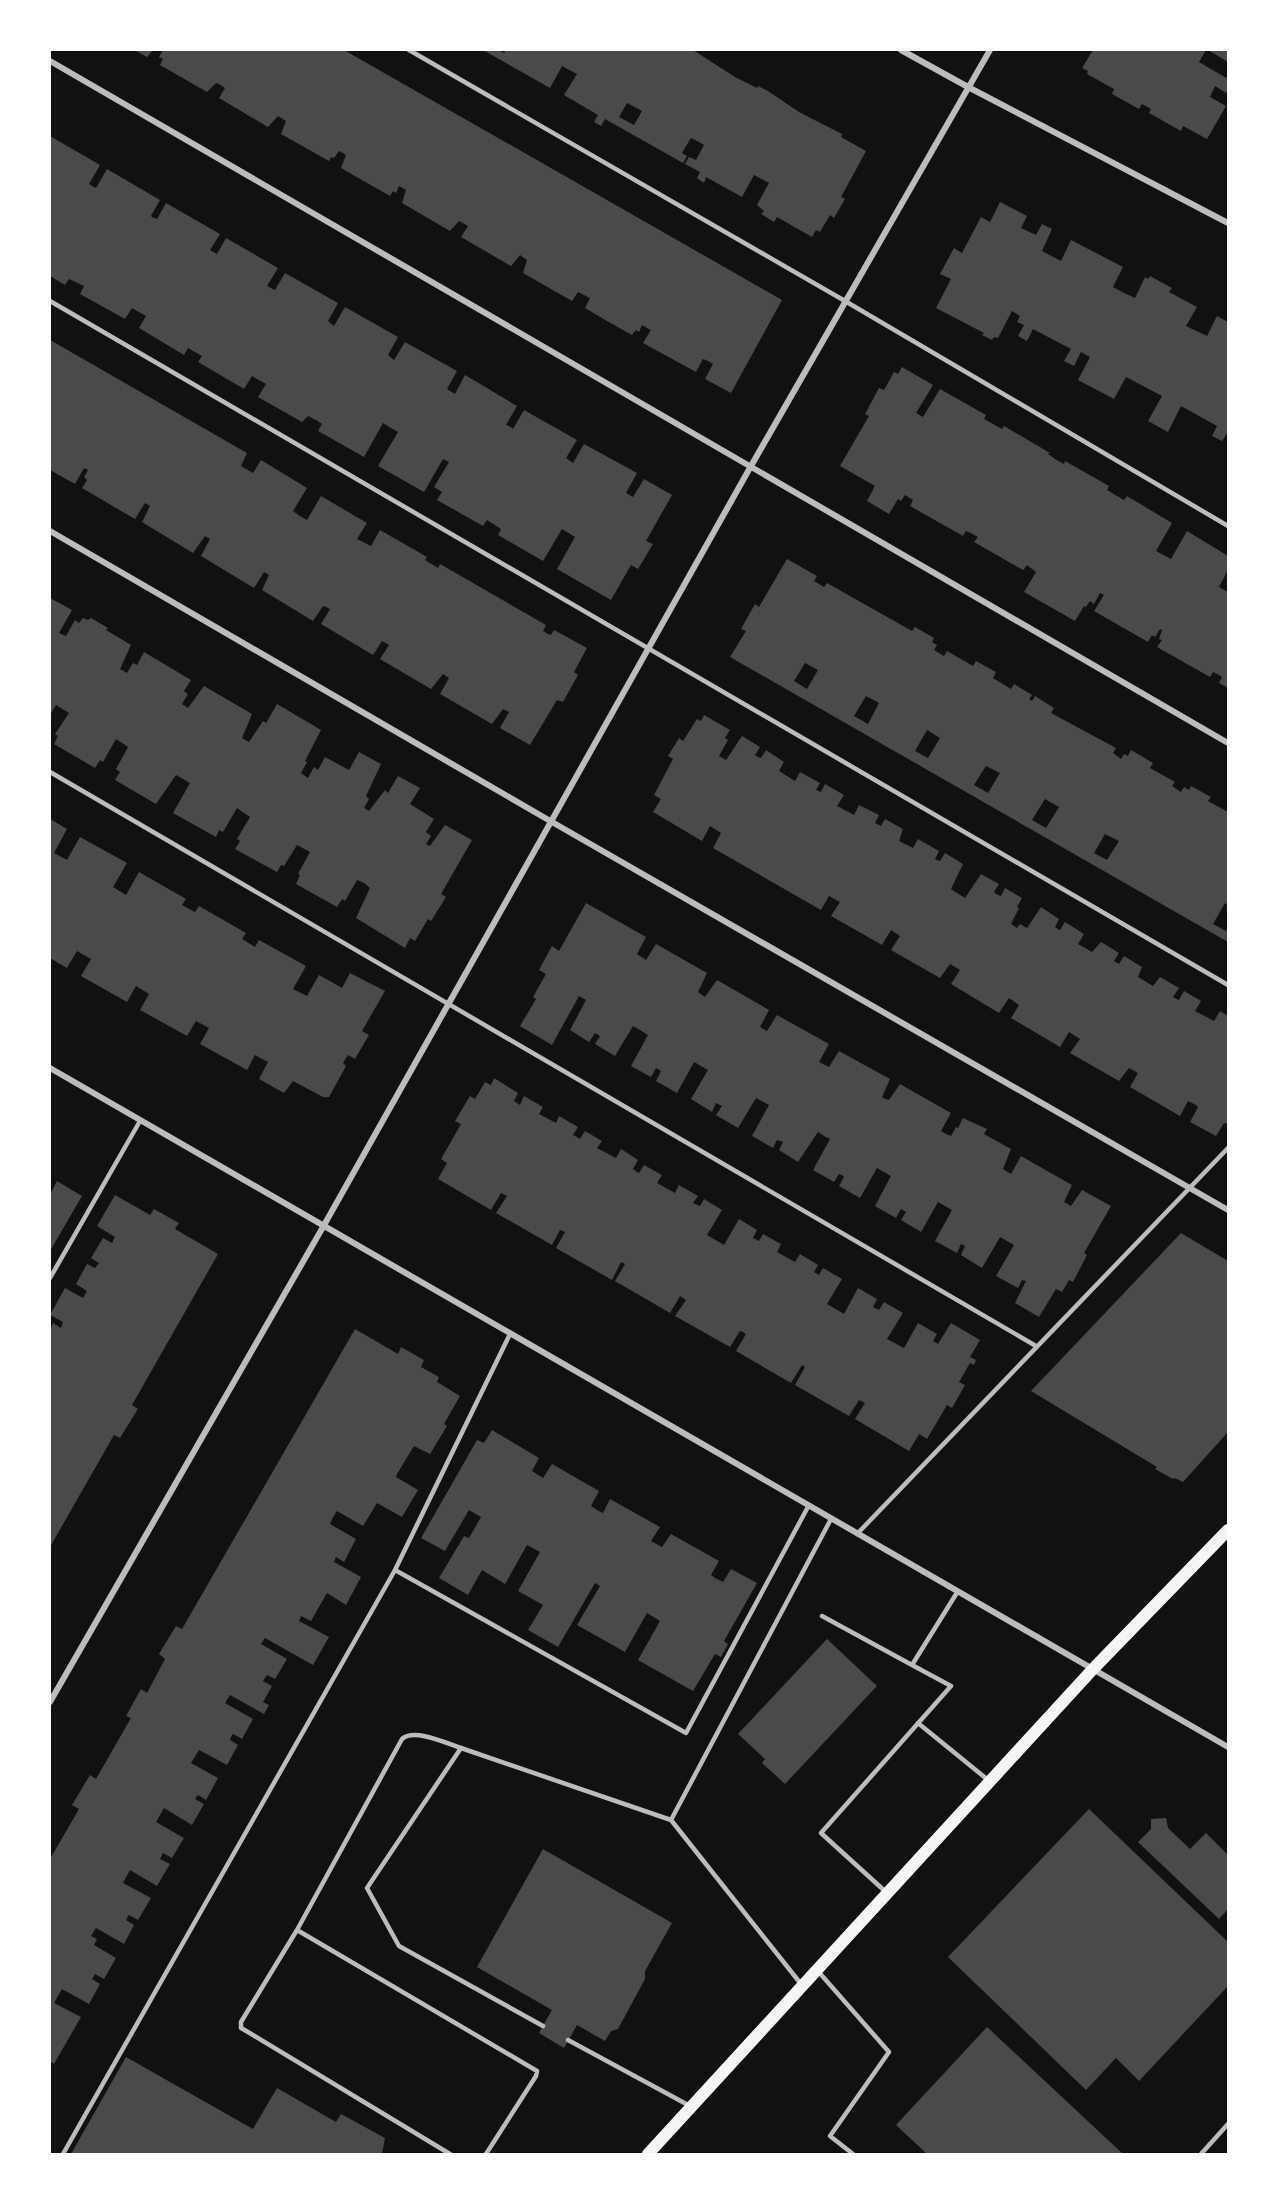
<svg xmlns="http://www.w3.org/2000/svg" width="1278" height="2204" font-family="'IBM Plex Serif',serif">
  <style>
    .building { fill: #4a4a4a; fill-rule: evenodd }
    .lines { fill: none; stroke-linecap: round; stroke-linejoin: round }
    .service { stroke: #bcbcbc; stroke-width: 4.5 }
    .minor { stroke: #bcbcbc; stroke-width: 6 }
    .secondary { stroke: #f5f5f5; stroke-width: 12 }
  </style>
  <rect width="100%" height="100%" fill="#111"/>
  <path class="building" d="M134 50H153L147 57Z
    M163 50H344L782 300 731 393 705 379 713 364 708 361 703 359 696 372 643 343 651 330 647 328 642 325 639 332 636 330 632 335 607 321 585 308 590 298 578 292 572 301 523 273 527 260 520 255 511 266 461 237 468 226 459 221 450 231 402 203 406 190 399 186 396 193 393 191 390 196 341 168 346 155 343 153 339 151 334 158 331 157 329 161 281 134 286 121 278 116 268 127 219 98 225 88 219 84 216 83 207 92 160 65 163 59 159 57Z
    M483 50H499L504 53 506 50H693L735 77 757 88 758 86 768 91 799 112 842 134 841 137 866 151 841 197 845 199 834 218 830 215 820 232 816 230 812 237 777 217 774 222 761 214 764 211 757 205 769 183 754 175 742 197 706 177 704 183 697 178 700 172 685 164 689 157 696 160 704 145 699 142 691 138 682 153 687 156 683 163 605 119 601 126 594 122 598 115 564 95 577 74 562 66 550 88ZM627 103 642 111 634 125 619 117Z
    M1093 50H1206L1199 62 1228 79V89L1226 93 1215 86 1210 97 1226 106 1207 139 1183 126 1181 131 1149 113 1151 109 1142 104 1139 109 1112 94 1114 89 1087 74 1088 71 1082 68Z
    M1208 50H1228V62Z
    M50 136 100 165 89 184 92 186 96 188 107 169 160 200 151 216 152 217 157 219 166 203 220 234 210 250 217 254 226 238 278 268 267 286 275 290 285 273 338 303 328 321 334 326 345 307 398 337 388 355 394 360 405 342 457 371 447 389 455 394 465 375 517 406 506 425 511 427 513 429 524 410 577 440 566 458 573 463 584 444 637 473 626 493 633 497 644 479 672 495 646 541 653 544 638 569 631 565 611 600 557 569 575 537 562 529 543 561 498 535 501 529 487 520 483 526 437 500 442 492 434 487 449 462 443 459 424 492 378 466 398 432 391 428 383 423 364 457 318 431 322 424 316 420 308 416 302 422 258 397 266 384 252 376 244 389 198 362 202 356 188 348 184 355 139 328 146 316 132 308 125 319 80 294 84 286 69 279 65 285 50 276Z
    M1000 202 1027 216 1021 228 1036 235 1042 224 1052 229 1042 251 1061 261 1071 240 1123 267 1113 287 1124 293 1135 298 1145 277 1148 279 1150 276 1172 288 1169 292 1197 307 1186 326 1207 336 1217 316 1228 322V432L1222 441 1212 436 1217 426 1181 406 1168 432 1148 421 1162 396 1126 377 1114 399 1078 380 1090 357 1081 352 1074 366 1064 361 1071 349 1033 329 1027 341 1018 336 1024 325 1017 322 1020 316 1012 311 998 338 994 337 992 340 982 335 984 333 936 308 951 279 940 274 954 248 962 253 981 217 990 222Z
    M50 340 247 453 241 466 253 473 261 460 307 488 293 511 300 516 307 520 321 496 367 523 357 539 371 546 380 530 427 557 425 560 438 568 440 564 546 625 543 631 548 634 551 635 554 630 587 648 574 672 578 675 563 702 557 700 530 745 500 728 509 712 503 709 492 724 440 694 449 678 443 674 431 689 380 659 389 645 382 641 373 655 321 624 330 609 326 607 323 606 313 621 262 590 269 575 264 572 254 588 201 556 210 539 205 536 193 553 142 522 150 506 145 503 135 519 82 488 87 480 84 477 88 470 84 468 75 484 50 470Z
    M902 367 933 385 916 413 923 417 940 389 986 415 984 419 1002 429 1004 426 1050 453 1048 454 1055 459 1064 464 1065 461 1109 486 1107 490 1117 496 1124 500 1127 496 1172 523 1156 551 1171 559 1187 531 1228 556 1227 565 1228 570 1219 587 1228 592V688L1219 683 1222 677 1219 675 1213 672 1210 677 1157 647 1162 640 1159 639 1162 630 1160 629 1155 637 1152 635 1148 642 1094 611 1104 595 1100 593 1094 604 1090 601 1086 607 1084 606 1075 621 1024 592 1036 572 1027 565 1023 570 974 542 978 537 971 533 966 531 963 536 910 506 913 500 905 495 901 501 898 499 889 514 867 501 875 486 840 466 869 416 865 414 879 388 884 390 894 372 898 374Z
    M787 559 817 576 814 581 824 587 827 583 912 631 915 627 934 638 932 642 937 645 934 650 944 656 947 651 973 666 976 661 996 672 993 678 1011 689 1014 684 1032 695 1029 699 1032 701 1035 696 1054 708 1051 713 1116 748 1113 753 1121 759 1124 754 1128 756 1131 750 1153 763 1150 768 1175 782 1172 786 1181 792 1184 787 1189 790 1191 786 1211 797 1208 801 1228 812V906L1225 903 1213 924 1226 931 1228 927V942L730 657 746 631 741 629 755 604 759 607ZM805 663 818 670 807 689 794 681ZM866 696 879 703 868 724 854 716ZM927 730 940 738 928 758 915 751ZM986 766 1000 773 988 793 974 785ZM1045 799 1059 807 1046 828 1032 820ZM1105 834 1119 841 1107 860 1094 853Z
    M50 598 72 610 59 633 66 636 75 620 79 623 83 618 88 620 91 618 108 628 106 630 131 645 120 669 127 673 133 663 137 665 144 652 191 680 184 691 188 694 182 704 188 708 204 686 252 714 242 738 249 742 263 721 266 723 277 704 321 730 305 761 307 762 301 773 308 778 314 767 318 770 325 757 349 770 359 752 381 764 366 796 369 799 364 808 369 811 385 790 388 793 398 776 420 788 410 804 434 819 426 832 431 836 426 844 430 846 445 825 472 840 441 894 446 897 431 921 428 919 415 941 410 938 405 948 356 918 370 888 364 883 357 880 345 901 342 899 337 907 296 884 300 875 298 874 310 852 297 845 284 866 281 865 277 872 235 849 240 841 237 839 250 817 237 808 223 832 219 830 216 837 173 813 190 783 176 775 156 804 115 780 120 772 116 769 128 747 116 739 103 762 100 760 95 768 54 744 58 736 55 734 69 713 56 705 50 715Z
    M704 715 730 730 725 738 728 740 719 756 726 760 742 736 760 747 755 755 758 757 761 758 766 750 784 762 779 771 795 781 800 772 820 783 816 790 821 792 825 784 844 795 837 806 854 815 859 805 879 815 875 823 881 826 885 819 903 829 899 841 913 848 918 839 939 851 935 859 937 860 940 861 945 853 963 864 951 889 965 898 981 874 999 884 994 892 996 894 1001 896 1005 888 1022 898 1017 907 1019 908 1011 924 1017 928 1020 924 1027 928 1041 907 1059 919 1055 927 1058 929 1060 930 1065 922 1084 934 1078 944 1092 952 1101 942 1119 953 1114 961 1117 963 1119 964 1124 956 1142 967 1138 977 1153 986 1160 977 1179 988 1173 997 1179 1000 1184 991 1201 1001 1195 1011 1214 1021 1220 1011 1228 1016V1120L1226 1124 1224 1123 1216 1136 1190 1122 1198 1107 1196 1105 1188 1101 1180 1116 1130 1087 1138 1073 1129 1068 1119 1081 1070 1053 1080 1039 1069 1032 1060 1047 1011 1018 1019 1005 1009 998 999 1013 951 984 960 970 950 964 940 978 891 950 900 936 891 930 882 945 831 916 840 902 829 896 821 910 713 848 721 833 710 826 702 841 653 812 661 799 654 795 673 759 668 756 679 738 683 741 697 719 701 721Z
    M50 819 67 829 54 853 67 860 80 837 127 863 113 887 126 895 139 872 186 899 182 905 189 909 195 912 199 906 246 933 242 939 255 947 259 940 306 966 293 989 307 996 319 975 342 988 350 973 385 991 362 1031 369 1035 355 1059 348 1055 343 1063 346 1066 329 1097H323L293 1081 284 1093 259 1079 268 1062 255 1055 247 1070 200 1044 209 1028 196 1021 187 1036 140 1010 149 994 136 986 127 1002 81 976 91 959 77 951 67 968 50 958Z
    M586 903 646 937 637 954 646 960 656 944 707 973 698 992 705 997 717 980 769 1010 760 1027 767 1031 777 1015 829 1044 819 1062 829 1067 839 1051 890 1079 882 1097 885 1099 889 1100 900 1084 951 1113 941 1131 946 1134 951 1136 956 1127 958 1128 963 1118 987 1129 984 1134 1011 1149 1003 1169 1011 1174 1021 1156 1072 1185 1064 1202 1071 1206 1082 1190 1111 1206 1084 1253 1087 1255 1073 1282 1069 1280 1062 1292 1056 1289 1039 1317 1015 1303 1026 1281 1022 1280 1018 1288 996 1276 1014 1245 1000 1237 982 1268 961 1255 965 1246 961 1244 957 1253 935 1241 952 1210 938 1202 921 1232 901 1220 906 1212 901 1209 896 1218 875 1206 891 1176 877 1168 860 1198 839 1186 844 1177 842 1175 839 1174 834 1182 813 1170 830 1139 824 1136 818 1132 798 1162 779 1150 783 1142 777 1140 773 1148 752 1136 769 1105 756 1098 738 1128 716 1115 722 1106 716 1103 712 1112 691 1099 708 1070 694 1062 677 1093 656 1081 661 1071 656 1068 651 1077 631 1066 648 1035 640 1030 633 1026 615 1056 595 1044 600 1036 595 1033 589 1042 570 1030 586 1000 579 996 552 1045 520 1026 536 999 533 997 546 974 539 970 552 946 559 951Z
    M494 1078 518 1093 514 1101 520 1105 524 1096 543 1107 539 1114 556 1123 559 1116 578 1127 573 1135 577 1137 580 1139 585 1131 602 1141 597 1148 616 1158 621 1149 638 1160 633 1169 637 1172 639 1173 644 1165 662 1175 657 1183 675 1193 679 1185 698 1196 693 1203 700 1206 704 1199 722 1210 707 1235 724 1245 739 1219 757 1230 753 1238 759 1241 763 1234 781 1244 777 1252 795 1262 800 1254 818 1265 814 1272 819 1275 823 1268 842 1279 827 1304 844 1314 858 1288 877 1299 873 1307 879 1310 884 1302 903 1313 887 1339 904 1348 918 1323 937 1334 933 1341 938 1344 951 1323 980 1340 970 1357 976 1360 974 1365 970 1363 959 1382 965 1385 952 1408 947 1405 927 1439 919 1434 909 1451 855 1419 865 1403 859 1400 849 1416 795 1385 805 1367 802 1365 791 1383 736 1351 746 1334 743 1332 740 1331 730 1347 675 1316 686 1300 680 1296 670 1313 615 1281 625 1264 621 1262 612 1280 556 1248 565 1232 560 1230 552 1245 496 1213 507 1196 501 1193 491 1210 438 1179 447 1163 441 1159 461 1124 455 1121 470 1096 475 1099 485 1082 491 1085Z
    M57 1181 82 1196 50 1251V1195Z
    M115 1195 150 1215 154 1209 179 1223 175 1229 218 1254 132 1405 138 1409 120 1438 114 1435 50 1547V1330L53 1323 61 1328 63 1322 50 1315 65 1288 83 1298 87 1291 76 1284 87 1264 95 1268 99 1263 91 1258 103 1238 112 1243 115 1237 97 1226Z
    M1181 1233 1228 1261V1432L1183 1482 1175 1478 1173 1479 1155 1469 1157 1467 1031 1391Z
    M355 1329 398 1354 401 1347 424 1360 421 1367 439 1377 437 1382 460 1396 444 1424 447 1426 430 1454 414 1446 397 1474 396 1477 418 1490 402 1517 377 1503 363 1526 337 1511 333 1517 330 1524 356 1539 344 1562 336 1557 334 1562 361 1577 346 1605 327 1593 311 1621 301 1616 299 1621 329 1637 313 1665 265 1638 261 1644 287 1659 275 1679 267 1675 263 1681 272 1686 263 1702 269 1705 264 1714 230 1695 225 1703 253 1719 242 1739 233 1734 231 1737 230 1740 238 1745 227 1765 199 1750 191 1763 218 1778 206 1800 198 1795 195 1799 204 1804 192 1825 164 1808 156 1822 184 1838 172 1858 163 1853 160 1859 170 1864 157 1886 130 1870 123 1883 151 1898 138 1920 129 1915 128 1916 126 1920 134 1925 124 1944 96 1928 91 1936 97 1939 94 1945 116 1958 104 1979 95 1974 92 1979 100 1984 89 2004 62 1989 54 2003 81 2017 54 2064 50 2061V1859L79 1809 72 1805 90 1775 96 1779 131 1718 126 1716 141 1689 147 1693 165 1659 159 1654 176 1626 182 1629Z
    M492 1430 539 1458 532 1471 543 1478 552 1464 599 1491 591 1506 597 1510 603 1513 610 1499 660 1527 651 1541 662 1547 671 1534 719 1561 711 1575 715 1578 723 1582 731 1569 757 1583 724 1641 728 1644 721 1657 715 1654 693 1691 638 1660 660 1621 647 1613 625 1652 577 1625 600 1586 595 1583 558 1647 528 1630 543 1605 518 1591 540 1552 527 1545 505 1584 482 1570 468 1595 439 1578 464 1536 469 1538 481 1517 469 1510 445 1551 421 1538 477 1440 484 1443Z
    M827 1639 877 1686 785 1784 762 1763 765 1759 738 1734Z
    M1089 1809 1228 1942V1986L1139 2081 1116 2058 1086 2090 948 1957Z
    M1166 1818 1168 1828 1190 1849 1206 1833 1228 1855V1909L1219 1919 1138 1842 1151 1829V1819Z
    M543 1849 672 1923 645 1971V1979L618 2029 611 2031 605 2041 577 2025 564 2048 539 2033 552 2010 477 1967Z
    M987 2027 1123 2154H927L896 2125Z
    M126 2057 253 2129 277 2088 336 2122 341 2114 385 2138 382 2154H71Z"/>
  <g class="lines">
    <path class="service" d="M409 50 845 301 1228 526
      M50 301 1228 985
      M50 772 1036 1346
      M50 1278 140 1121
      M510 1334 395 1570 686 1733 809 1505
      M857 1534 1228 1148
      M822 1616 912 1665 958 1591
      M918 1723 988 1780
      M671 1820 831 1519
      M887 1893 821 1833 951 1686 912 1665
      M297 1930 537 2071 536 2076 486 2154
      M817 1970 889 2052 830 2136 853 2154
      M543 2026 399 1946 367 1888 461 1748 671 1820 801 1984
      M568 2040 690 2106
      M63 2154 395 1570
      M450 2154 248 2032 241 2028V2022L297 1930 402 1739C414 1728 446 1743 461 1748
      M1201 2154 1228 2124"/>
    <path class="minor" d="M901 50 968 87 1228 223
      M50 61 1228 743
      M50 531 552 822 1228 1210
      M50 1068 1228 1747
      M50 1702 323 1227 751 466 990 50"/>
    <path class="secondary" d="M648 2154 1093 1669 1228 1530"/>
  </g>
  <rect width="1278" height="2204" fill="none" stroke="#ffffff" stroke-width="102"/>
</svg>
